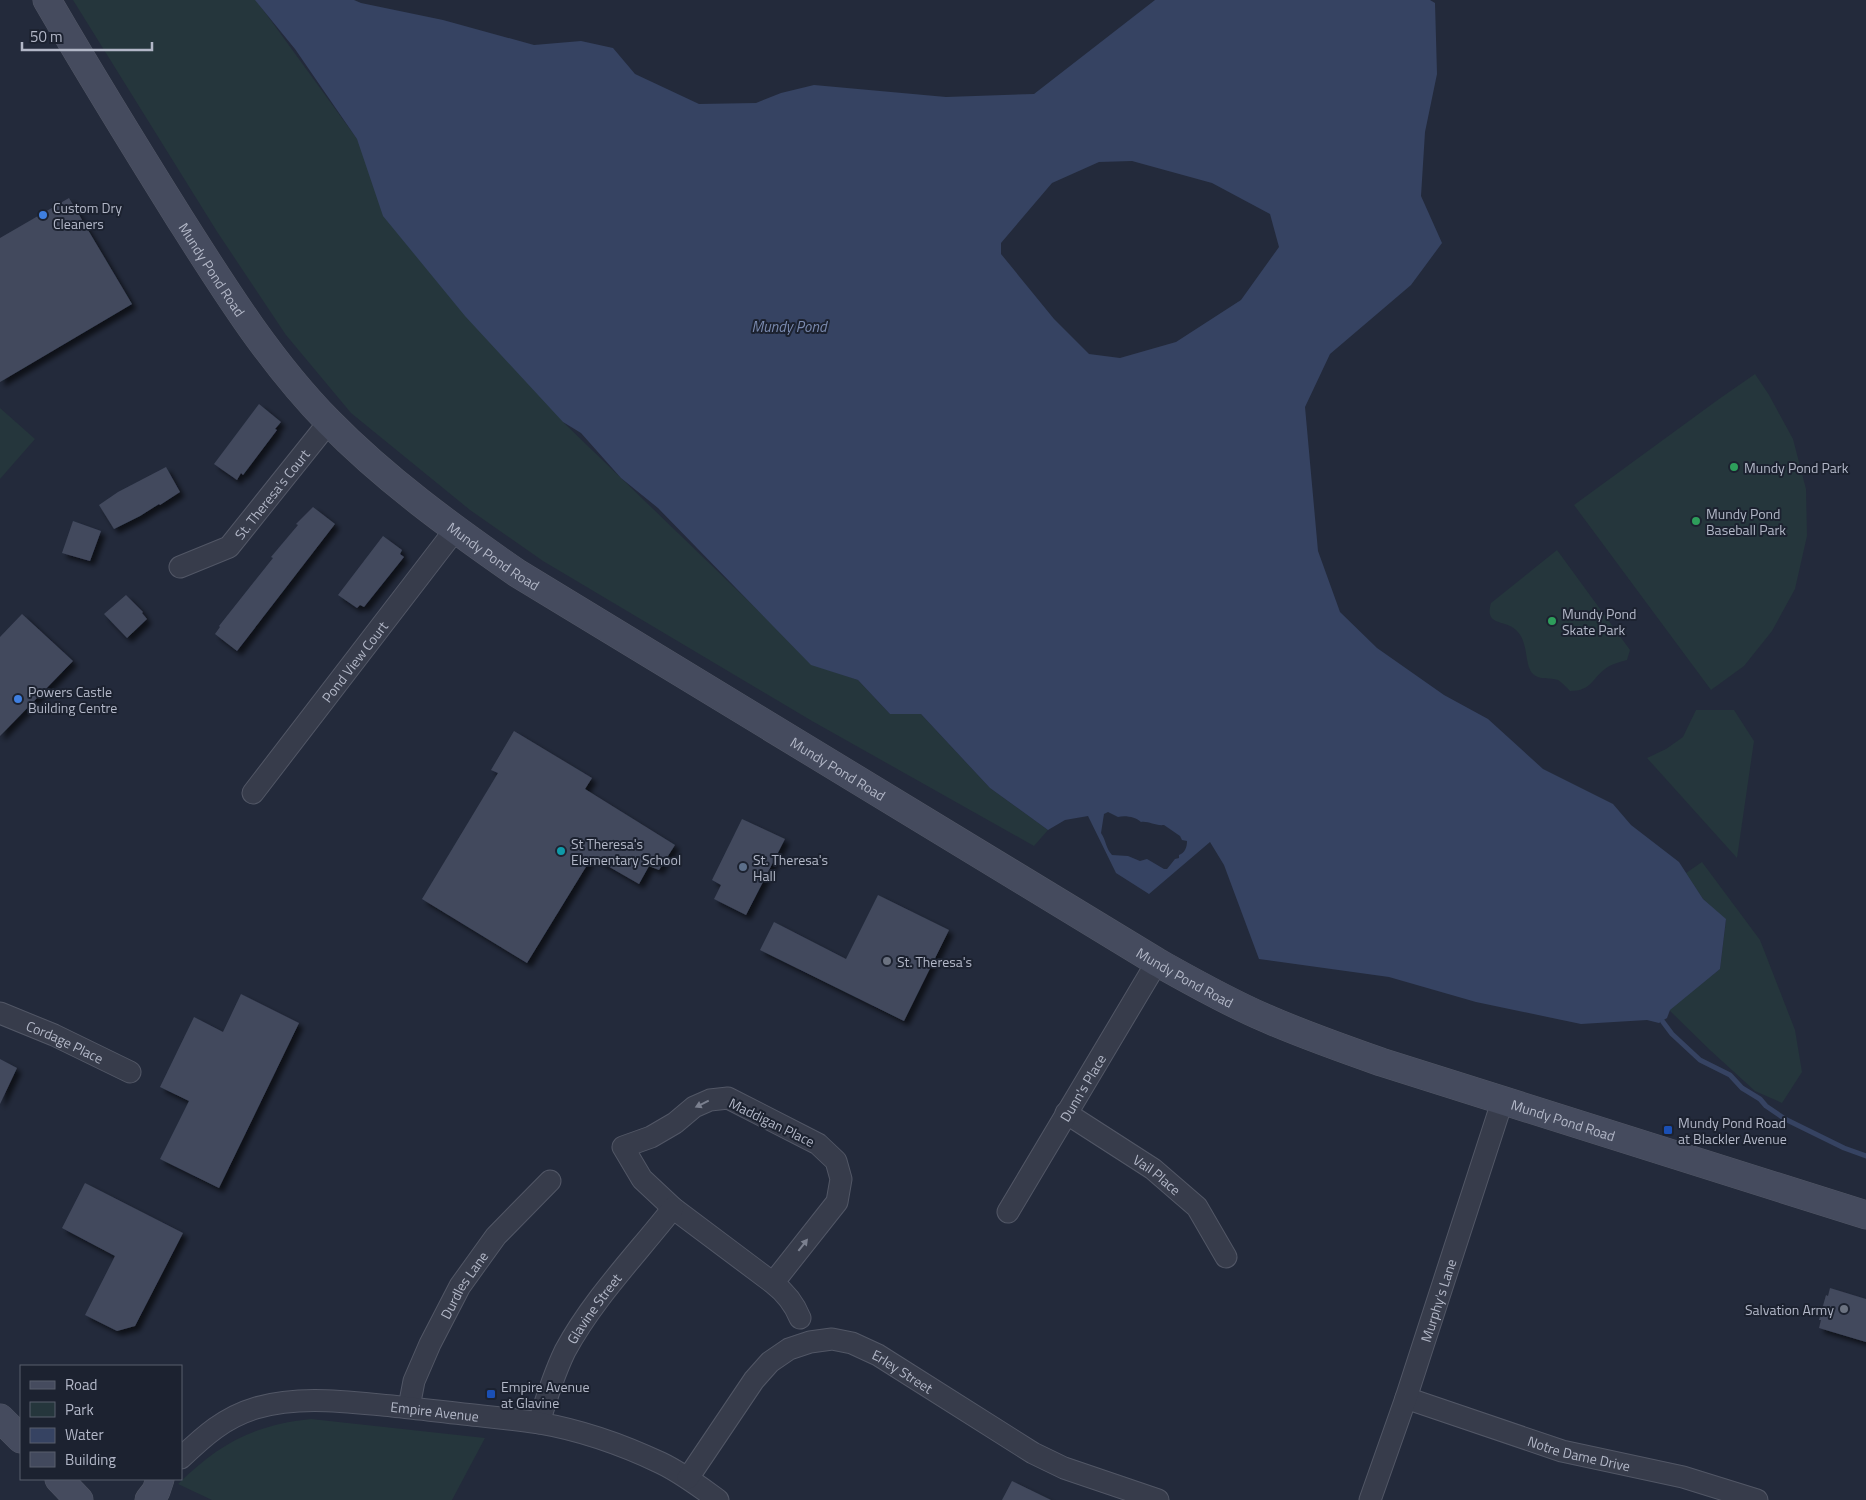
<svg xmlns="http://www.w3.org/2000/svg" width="1866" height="1500" font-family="'Titillium Web',sans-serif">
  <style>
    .green { fill: #25363c }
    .water { fill: #364362; fill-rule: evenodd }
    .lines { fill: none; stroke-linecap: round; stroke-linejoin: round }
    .stream { stroke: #364362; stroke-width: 5 }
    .building { fill: #42495d; filter: url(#shadow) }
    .street-casing { stroke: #525766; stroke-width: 23 }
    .secondary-casing { stroke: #525766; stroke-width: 29 }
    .street { stroke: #373c4b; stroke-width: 21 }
    .secondary { stroke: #454b5e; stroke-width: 28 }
    .oneway { fill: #7b808f }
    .shop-dot { fill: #3f7fe0; stroke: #1c2230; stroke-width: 2 }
    .leisure-dot { fill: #2e9e5b; stroke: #1c2230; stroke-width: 2 }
    .culture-dot { fill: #0f9aa8; stroke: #1c2230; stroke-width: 2 }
    .service-dot { fill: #5c6f8a; stroke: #1c2230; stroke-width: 2 }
    .worship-dot { fill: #6b7280; stroke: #1c2230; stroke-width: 2 }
    .transit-dot { fill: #1a4fb4; stroke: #1c2230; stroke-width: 2 }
    .labels { text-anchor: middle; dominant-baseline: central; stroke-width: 4; stroke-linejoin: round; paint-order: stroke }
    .poi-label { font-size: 14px; fill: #b2b7c7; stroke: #1c2230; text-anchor: start }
    .street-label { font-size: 14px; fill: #b2b7c7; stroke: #1c2230 }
    .water-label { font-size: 15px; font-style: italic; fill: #7a8aaf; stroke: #1c2230 }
  </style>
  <defs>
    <filter id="shadow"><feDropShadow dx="4.5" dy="4.5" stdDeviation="2.5" flood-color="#0009"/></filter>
  </defs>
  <rect width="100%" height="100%" fill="#232a3b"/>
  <path class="green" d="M73 0H256L563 422 767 619 811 664 858 680 890 714H921L990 788 1048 830 1034 846 812 721 543 561 470 510 351 413 286 335 216 230Z
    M1755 374 1769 395 1793 439 1806 489 1807 536 1795 589 1772 631 1744 666 1711 690 1574 505 1719 399Z
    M0 408 35 439 0 479Z
    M1557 550 1630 650 1627 660C1620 662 1611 664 1605 669 1591 680 1591 691 1570 691 1566 687 1563 683 1558 680 1550 677 1539 681 1532 673 1524 663 1529 642 1516 630 1505 619 1484 627 1491 603Z
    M1696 710H1734L1754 741 1737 858 1647 758 1666 749 1683 737Z
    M1702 862 1760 940 1795 1030 1802 1072 1782 1103 1755 1091 1711 1051 1669 1010 1720 969 1726 920 1703 899 1686 873Z
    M311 1419 485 1438 452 1500H212L178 1484C219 1444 253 1425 311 1419Z"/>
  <path class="water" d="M255 0H354L361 3 443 20 534 45 581 41 613 48 635 74 699 104 756 103 781 93 814 85 946 97 1034 94 1155 0H1430L1435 3 1437 74 1425 132 1421 196 1442 243 1411 285 1330 354 1305 407 1318 551 1340 612 1377 648 1444 695 1488 719 1543 769 1613 804 1631 825 1679 862 1703 899 1726 919 1720 969 1670 1010 1667 1018 1659 1023 1647 1020 1581 1024 1476 1002 1389 977 1259 959 1224 865 1210 842 1149 894 1116 873 1088 816 1065 820 1048 830 990 788 921 714H890L858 680 811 665 658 508 621 478 581 433 563 422 465 316 383 216 357 139 295 49ZM1132 161 1212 183 1270 214 1279 247 1241 300 1176 342 1120 358 1089 354 1054 319 1001 254V243L1052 183 1099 162ZM1108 812 1118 817C1125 815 1136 817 1141 822 1149 821 1155 826 1164 825L1180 836 1182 840 1187 841C1187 847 1185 853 1179 855V858L1175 859 1167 869H1164L1147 859 1140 861 1128 856 1112 855C1106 849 1106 840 1101 833L1104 814Z"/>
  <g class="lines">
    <path class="stream" d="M1663 1022 1672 1034 1700 1060 1730 1075 1742 1088 1760 1099 1766 1106 1785 1119 1844 1148 1866 1156"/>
  </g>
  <path class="building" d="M69 198 132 304 0 382V238Z
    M259 404 281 422 275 429 277 430 243 475 241 473 237 480 214 464Z
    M166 467 180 492 160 505 159 504 140 516 114 529 99 505 118 492Z
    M313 507 335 524 237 651 215 634 220 627 219 626 273 558 271 557 298 525 296 524Z
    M73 521 101 531 90 561 62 553Z
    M383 536 402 550 400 554 404 557 364 607 360 605 357 608 338 595Z
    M126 595 143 612 142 613 147 619 127 638 104 614Z
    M22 614 73 661 0 736V637Z
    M514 731 592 778 585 789 675 845 659 870 649 866 639 884 592 857 527 963 422 899 498 773 491 770Z
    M742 819 785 839 746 915 714 899 721 885 712 880Z
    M878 895 949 930 904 1021 760 950 774 922 846 959Z
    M241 994 299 1023 219 1188 160 1159 189 1101 160 1087 194 1017 223 1032Z
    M0 1059 17 1068 0 1104Z
    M85 1183 183 1233 135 1326 117 1331 85 1315 115 1256 62 1228Z
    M1830 1288 1866 1299V1342L1819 1328 1821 1320H1819L1826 1295 1828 1296Z
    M1012 1481 1051 1500H1002Z"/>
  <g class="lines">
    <defs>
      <g id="street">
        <path id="s1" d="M180 567 229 547 329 422"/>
        <path id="s2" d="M253 793 455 530"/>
        <path id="s3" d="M0 1013 54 1035 130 1072"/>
        <path id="s4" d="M1066 1113 1153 1169 1197 1207 1226 1257"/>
        <path id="s5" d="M1008 1212 1157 962"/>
        <path d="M773 1283 837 1202 841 1179 836 1161 818 1144 728 1098 710 1100 694 1107 675 1123 651 1137 623 1147 642 1179 673 1208 773 1283C786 1293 794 1303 800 1318"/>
        <path id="s6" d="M1406 1398 1562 1451 1683 1477 1757 1500"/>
        <path id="s7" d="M409 1407 414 1381 430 1344 460 1286 496 1236 550 1181"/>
        <path id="s8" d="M539 1423C546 1399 554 1374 565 1351 593 1299 636 1255 673 1208"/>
        <path id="s9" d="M181 1458C204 1436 225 1417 256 1408 300 1395 347 1402 392 1406 422 1409 452 1413 482 1416 501 1418 520 1420 539 1423 580 1430 623 1445 661 1463 682 1473 700 1487 718 1500"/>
        <path id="s10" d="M688 1478 754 1380 770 1362 789 1349 810 1342 832 1339 852 1343 878 1355 1033 1453 1064 1468 1158 1500"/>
        <path id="s11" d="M1370 1500 1406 1398 1503 1099"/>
      </g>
      <g id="secondary">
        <path id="s12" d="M47 0C90 74 135 147 180 219 225 290 270 362 329 422 386 480 451 527 517 573L1157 962C1191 981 1226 1001 1263 1017 1301 1034 1341 1048 1381 1062L1866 1215"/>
        <path d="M0 1418 21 1439"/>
        <path d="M59 1479 79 1500"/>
        <path d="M149 1500 156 1491 160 1479"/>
      </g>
    </defs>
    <use href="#street" class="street-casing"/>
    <use href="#secondary" class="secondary-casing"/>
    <use href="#street" class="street"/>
    <use href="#secondary" class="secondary"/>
  </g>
  <defs><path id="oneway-solid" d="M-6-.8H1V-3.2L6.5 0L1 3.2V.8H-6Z" transform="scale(1.25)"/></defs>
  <g class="oneway">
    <use href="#oneway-solid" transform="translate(702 1104) rotate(154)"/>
    <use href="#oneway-solid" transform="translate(803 1245) rotate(-52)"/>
  </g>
  <g class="shop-dot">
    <circle cx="43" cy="215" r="5"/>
    <circle cx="18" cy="699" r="5"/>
  </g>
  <g class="leisure-dot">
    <circle cx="1734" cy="467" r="5"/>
    <circle cx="1696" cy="521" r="5"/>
    <circle cx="1552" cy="621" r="5"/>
  </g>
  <circle class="culture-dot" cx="561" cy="851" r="5"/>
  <circle class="service-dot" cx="743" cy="867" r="5"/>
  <g class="worship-dot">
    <circle cx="887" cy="961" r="5"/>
    <circle cx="1844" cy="1309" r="5"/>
  </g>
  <g class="transit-dot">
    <rect x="1663" y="1125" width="10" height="10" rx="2.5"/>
    <rect x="486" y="1389" width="10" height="10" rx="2.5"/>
  </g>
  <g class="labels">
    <g class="poi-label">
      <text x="53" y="207">Custom Dry<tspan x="53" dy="16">Cleaners</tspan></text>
      <text x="1744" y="467">Mundy Pond Park</text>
      <text x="1706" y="513">Mundy Pond<tspan x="1706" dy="16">Baseball Park</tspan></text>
      <text x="1562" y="613">Mundy Pond<tspan x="1562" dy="16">Skate Park</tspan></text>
      <text x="28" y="691">Powers Castle<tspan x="28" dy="16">Building Centre</tspan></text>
      <text x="571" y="843">St Theresa's<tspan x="571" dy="16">Elementary School</tspan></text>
      <text x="753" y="859">St. Theresa's<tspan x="753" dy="16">Hall</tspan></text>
      <text x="897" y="961">St. Theresa's</text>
      <text x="1678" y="1122">Mundy Pond Road<tspan x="1678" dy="16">at Blackler Avenue</tspan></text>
      <text x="1834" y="1309" text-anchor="end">Salvation Army</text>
      <text x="501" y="1386">Empire Avenue<tspan x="501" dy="16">at Glavine</tspan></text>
    </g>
    <g class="street-label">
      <text stroke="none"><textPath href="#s12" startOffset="316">Mundy Pond Road</textPath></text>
      <text stroke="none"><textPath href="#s1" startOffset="121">St. Theresa's Court</textPath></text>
      <text stroke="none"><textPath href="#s12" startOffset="721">Mundy Pond Road</textPath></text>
      <text stroke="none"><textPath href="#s2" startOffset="166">Pond View Court</textPath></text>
      <text stroke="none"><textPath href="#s12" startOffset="1126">Mundy Pond Road</textPath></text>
      <text stroke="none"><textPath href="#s12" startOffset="1531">Mundy Pond Road</textPath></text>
      <text stroke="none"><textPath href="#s3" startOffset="71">Cordage Place</textPath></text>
      <text stroke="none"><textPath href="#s5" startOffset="145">Dunn's Place</textPath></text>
      <text stroke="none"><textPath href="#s12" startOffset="1936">Mundy Pond Road</textPath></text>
      <text transform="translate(772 1122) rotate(26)">Maddigan Place</text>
      <text stroke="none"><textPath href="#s4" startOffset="110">Vail Place</textPath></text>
      <text stroke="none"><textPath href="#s7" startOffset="135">Durdles Lane</textPath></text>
      <text stroke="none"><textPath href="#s11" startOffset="211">Murphy's Lane</textPath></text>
      <text stroke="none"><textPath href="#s8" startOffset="128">Glavine Street</textPath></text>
      <text stroke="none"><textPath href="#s10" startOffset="288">Erley Street</textPath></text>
      <text stroke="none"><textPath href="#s9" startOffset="271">Empire Avenue</textPath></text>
      <text stroke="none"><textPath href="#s6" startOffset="182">Notre Dame Drive</textPath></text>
    </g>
    <g class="water-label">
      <text x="789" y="326">Mundy Pond</text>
    </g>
  </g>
  <rect x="20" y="1365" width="162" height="115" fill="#1c2230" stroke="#585e6c"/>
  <rect x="30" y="1381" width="25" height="8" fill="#454b5e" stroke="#585e6c"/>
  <text x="65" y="1390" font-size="15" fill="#b2b7c7">Road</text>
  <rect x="30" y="1402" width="25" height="15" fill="#25363c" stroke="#585e6c"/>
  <text x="65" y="1415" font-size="15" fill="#b2b7c7">Park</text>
  <rect x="30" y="1428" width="25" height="15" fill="#364362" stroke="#585e6c"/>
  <text x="65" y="1440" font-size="15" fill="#b2b7c7">Water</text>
  <rect x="30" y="1452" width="25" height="15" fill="#42495d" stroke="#585e6c"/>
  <text x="65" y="1465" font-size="15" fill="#b2b7c7">Building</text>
  <path d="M22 42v8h130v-8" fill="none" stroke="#b2b7c7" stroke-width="2.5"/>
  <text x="30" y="42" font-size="15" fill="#b2b7c7" stroke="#1c2230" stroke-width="4" paint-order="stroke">50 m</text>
</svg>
